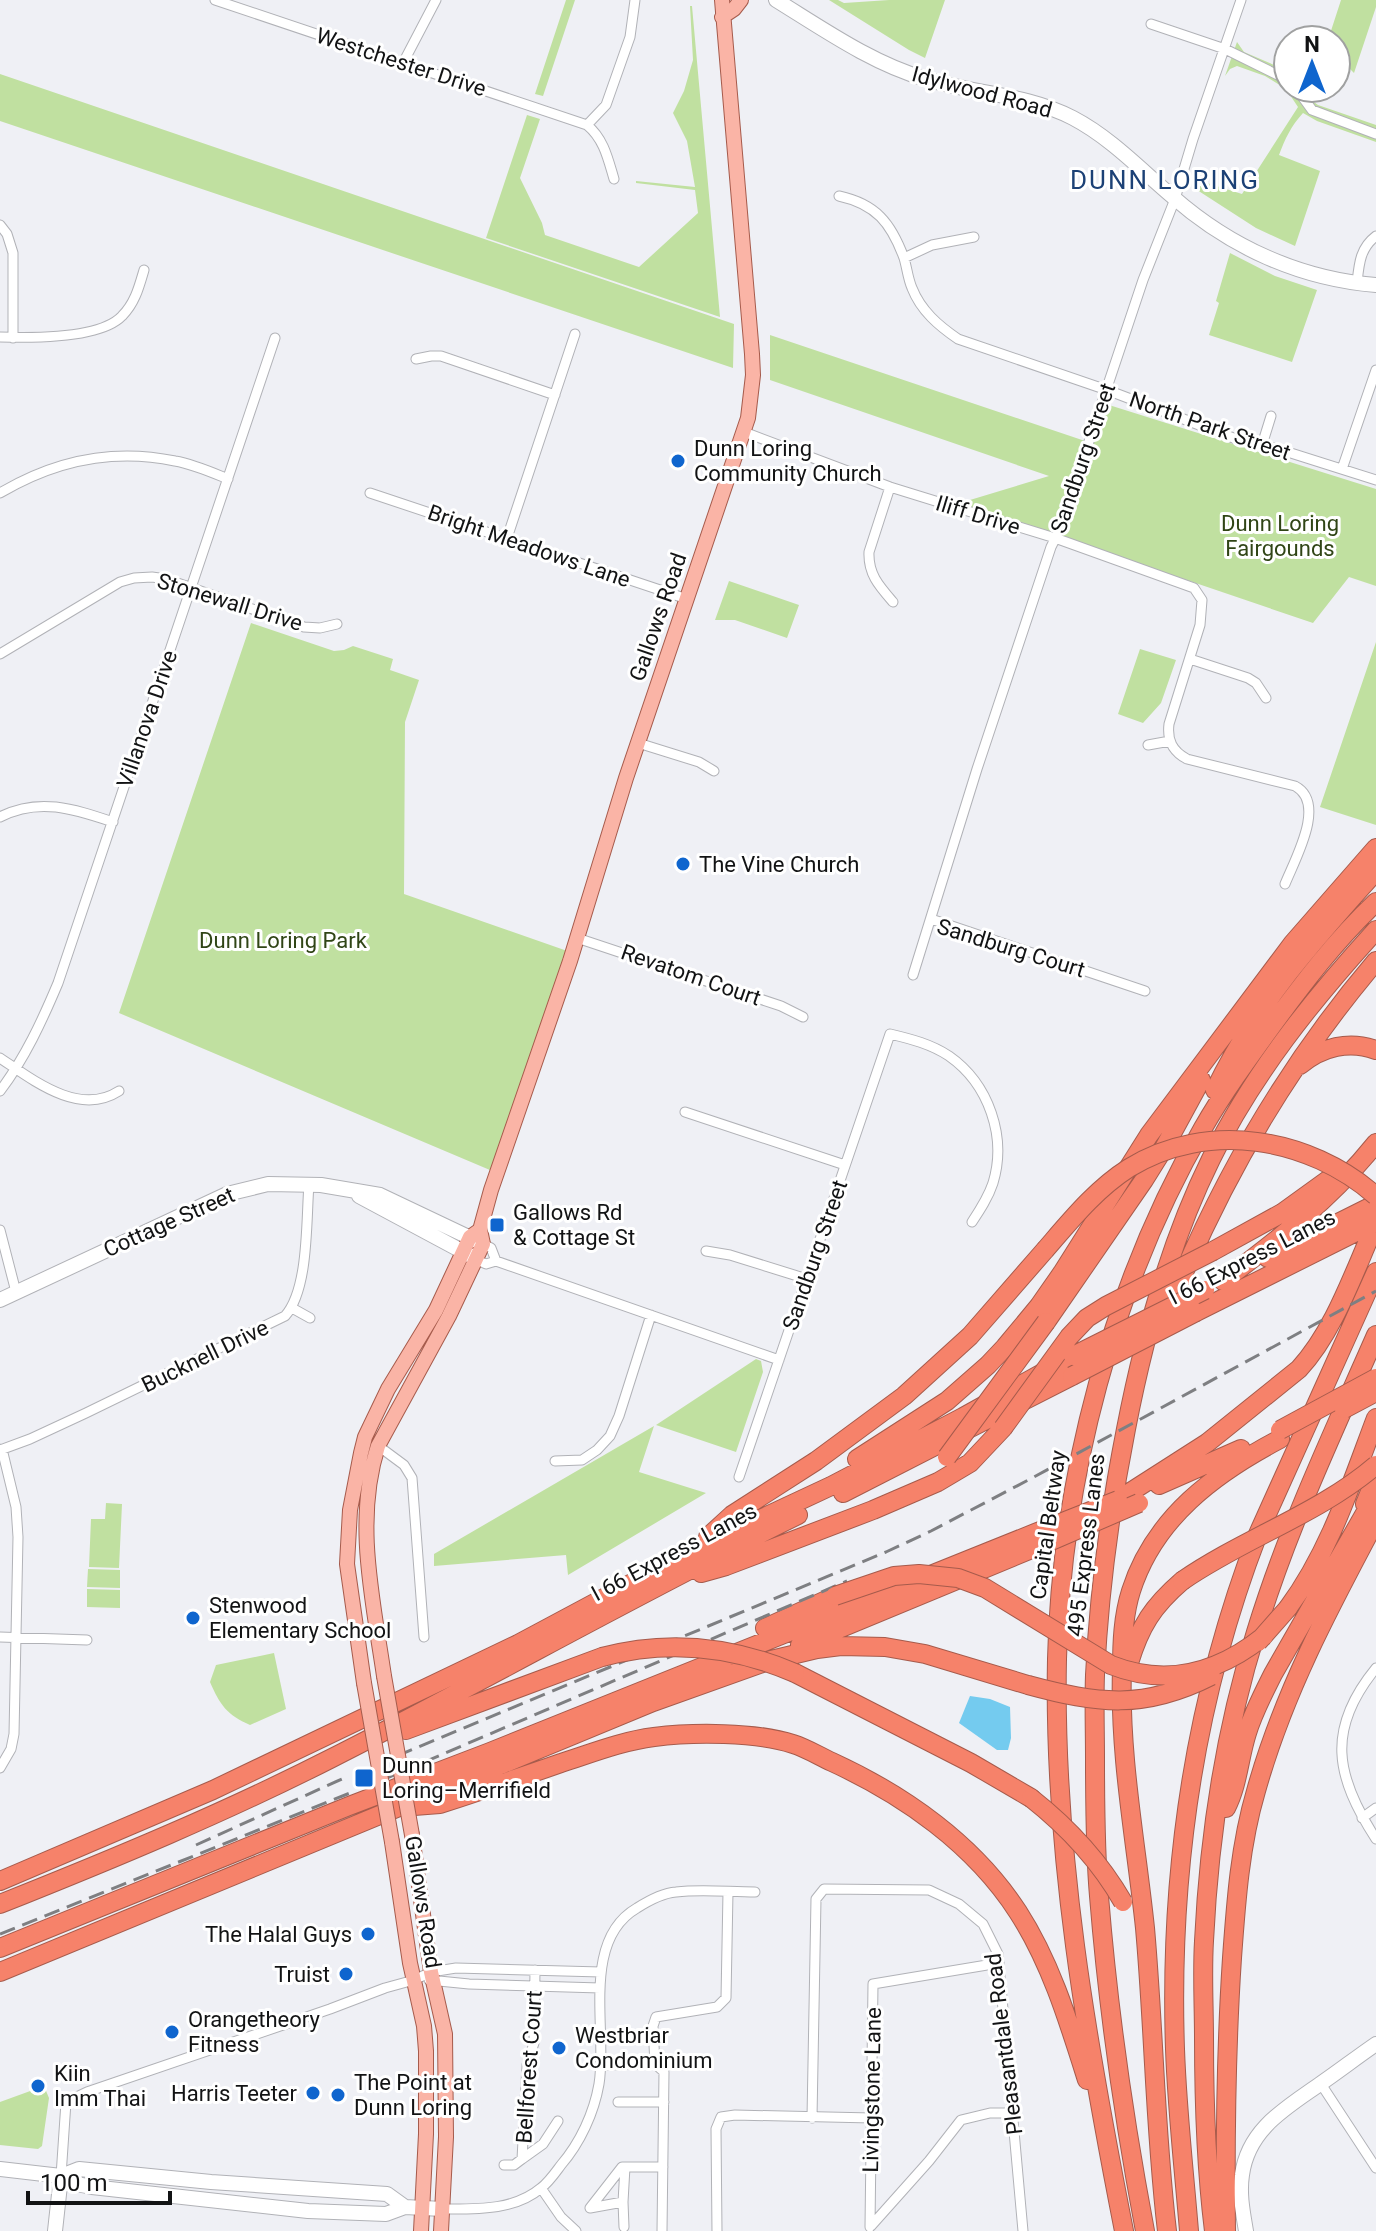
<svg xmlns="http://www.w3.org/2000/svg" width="1376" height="2231" font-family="Roboto,sans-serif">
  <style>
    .green { fill: #c0e0a0 }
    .water { fill: #74cbef }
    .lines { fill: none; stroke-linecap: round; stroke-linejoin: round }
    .street-casing { stroke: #b1b2b7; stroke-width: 11 }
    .secondary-casing { stroke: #b1b2b7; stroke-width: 16 }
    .primary-casing { stroke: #a65b4c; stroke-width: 16 }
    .highway-casing { stroke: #a65b4c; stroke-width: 20 }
    .street { stroke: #fff; stroke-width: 9 }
    .secondary { stroke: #fff; stroke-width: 14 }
    .primary { stroke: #fab4a6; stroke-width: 14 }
    .highway { stroke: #f6826a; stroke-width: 18 }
    .rail { stroke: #7e7f82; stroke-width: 3; stroke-dasharray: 16 8; stroke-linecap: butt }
    .primary-bridge-casing { stroke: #a65b4c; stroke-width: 16; stroke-linecap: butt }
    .highway-bridge-casing { stroke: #a65b4c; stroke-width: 20; stroke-linecap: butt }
    .primary-bridge { stroke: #fab4a6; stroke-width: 14 }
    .highway-bridge { stroke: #f6826a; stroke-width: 18 }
    .poi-dot { fill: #0f65ce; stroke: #fff; stroke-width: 3 }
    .labels { text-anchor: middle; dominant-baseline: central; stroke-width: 6; stroke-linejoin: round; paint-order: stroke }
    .street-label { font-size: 22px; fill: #121314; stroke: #fff }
    .poi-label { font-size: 22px; fill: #121314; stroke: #fff; text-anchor: start }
    .park-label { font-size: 22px; fill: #304516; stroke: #fff }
    .quarter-label { font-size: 26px; letter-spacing: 2px; fill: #1c4176; stroke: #fff }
  </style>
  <rect width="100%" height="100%" fill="#eff0f5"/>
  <path class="green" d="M566 0H575L543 96 535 94Z
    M829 0H838L844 3 889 0H945L925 58 909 50Z
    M1341 0H1376V7L1354 73 1336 55V40H1328Z
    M690 6H692L720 317 486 238 527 115 540 119 520 178 542 223 545 235 639 267 698 213 695 190 636 183V181L695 187 687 141 673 113 684 91 693 60Z
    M1237 42 1244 52 1288 71V88H1304L1311 100 1318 105 1376 125V142L1317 121 1303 113C1291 126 1285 139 1279 155L1320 171 1295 246 1256 228 1194 188 1191 178 1242 194 1298 107 1286 89 1265 76 1237 66 1230 69 1225 76Z
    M0 74 734 324 733 368 0 121Z
    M1230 253 1275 276 1317 290 1292 362 1209 335 1219 303 1216 301Z
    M770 335 1091 443 1109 405 1376 489V586L1349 577 1313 623 960 503 1049 476 770 380Z
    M729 581 799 605 787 638 735 620H715Z
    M251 623 334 651 344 650 353 646 393 659 390 670 419 680 405 722 404 894 573 953 497 1173 119 1013Z
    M1376 642V825L1320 807Z
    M1140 649 1176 660 1161 703 1143 723 1118 714Z
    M756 1359 761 1361 763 1372 736 1452 656 1425Z
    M654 1426 639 1472 706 1493 568 1575 566 1555 434 1566V1554Z
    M106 1503 122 1504 119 1568 89 1567 91 1519H105Z
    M88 1569 120 1570V1588L87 1587Z
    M87 1589 120 1590V1608L87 1607Z
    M274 1653 286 1709 250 1725C227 1715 220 1705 210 1682L216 1665Z
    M44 2086 49 2098 42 2146 38 2149 0 2145V2102Z"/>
  <path class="water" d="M970 1696 990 1699 1010 1707 1011 1738 1008 1750H997L959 1723Z"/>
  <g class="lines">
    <defs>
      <path id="street" d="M215 0 587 125C604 139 608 159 614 179
        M1151 24 1225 49 1288 80
        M403 63 436 0
        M1296 88 1312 110 1376 134
        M587 125 606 105 630 37 635 0
        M839 196C876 204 891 223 904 258 907 268 908 279 912 288 921 311 939 326 958 339L1107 390 1236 439 1275 448 1376 480
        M0 225 7 234 13 253V338
        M904 258 932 245 974 237
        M1357 283C1359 264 1360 248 1376 236
        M0 337C31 338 100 339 122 316 135 303 139 287 144 270
        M416 359 431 356H441L555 395
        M744 432 890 487 1055 538 1194 588 1202 600 1200 625 1169 724C1167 740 1172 751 1187 759L1295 786C1327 803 1295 859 1285 884
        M1262 445 1271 416
        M1342 469 1376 370
        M890 487 869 552C868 574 879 586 893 602
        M0 493C54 461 113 448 175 461 193 464 211 472 228 479
        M370 493 687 599
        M507 538 575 334
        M0 654 120 582 134 578 152 577 166 579 304 627 320 628 337 624
        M1190 659 1248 678 1256 683 1266 698
        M638 743 699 762 714 771
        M1148 745 1170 741
        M0 817C39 797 74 809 113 822
        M931 919 1145 991
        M577 938 781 1006 803 1017
        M913 975 977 769 1051 547 1059 531 1143 280 1175 199 1193 139 1241 0
        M0 1058C33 1080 79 1117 119 1091
        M0 1091C25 1058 42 1021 58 983L275 338
        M685 1112 845 1165
        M0 1230 16 1292
        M483 1244 491 1248 496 1261
        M706 1251 730 1255 807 1279
        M477 1260 486 1264 496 1261 779 1360
        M292 1308 310 1318
        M377 1445 404 1465 412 1478 424 1637
        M0 1450 30 1439 86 1413 285 1316C309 1289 306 1221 309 1184
        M555 1461 582 1460 597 1450 610 1436 619 1416 651 1315
        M739 1477 890 1034C911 1039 931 1044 949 1056 989 1084 1007 1137 993 1183 988 1198 980 1210 972 1222
        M0 1637 87 1640
        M1376 1668C1326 1729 1335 1776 1376 1839
        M0 1768 11 1749 14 1734 18 1537 16 1507 2 1449
        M1362 1818 1376 1808
        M535 1970 534 2043 527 2065 522 2159 543 2144 558 2121
        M429 1980 469 1984 600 1988
        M655 2064 664 2072 662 2231
        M599 2065 655 2064 653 2026 656 2017 717 2007 726 1998 728 1892
        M1321 2084 1376 2168
        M618 2102H664
        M812 2118 816 1899 824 1889 929 1890 959 1904 983 1924 998 1954 1023 2231
        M504 2165H514L522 2159
        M625 2167 623 2202 590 2208 622 2167H663
        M61 2176 66 2102 87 2092 330 2009 385 1988 414 1980 431 1972 456 1968 601 1972
        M541 2188 561 2217 576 2231
        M623 2202 624 2227
        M442 2209C475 2209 514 2211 541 2188 549 2182 555 2173 561 2165 580 2143 594 2113 599 2084 608 2031 580 1941 637 1908 648 1901 663 1893 676 1892 702 1889 729 1892 755 1892
        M871 2226 929 2161 961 2120 990 2113H1013
        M870 2227 873 1984 999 1963
        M717 2231 716 2129 721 2117 735 2115 872 2118"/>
      <path id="secondary" d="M776 0C823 29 873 64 926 79 975 94 1027 94 1073 118 1111 138 1141 170 1173 197 1230 247 1300 279 1376 285
        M359 1196 471 1256
        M0 1300 227 1194 268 1184 321 1185 380 1195 479 1242
        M0 2169 61 2176 76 2184 92 2187 308 2211 386 2214 405 2207 442 2209
        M61 2176 79 2169 211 2182 387 2194 405 2207
        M55 2231 61 2176
        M1246 2231C1243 2213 1239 2194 1242 2175 1248 2129 1286 2108 1320 2084 1339 2071 1357 2057 1376 2044"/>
      <path id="primary" d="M722 17 734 9 741 0
        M384 1676C373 1600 354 1521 378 1446L449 1316 483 1244 480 1230 491 1190 570 961 626 778 748 418 753 375 752 354 722 0
        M364 1683 347 1564 350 1510 361 1453 365 1437 388 1389 436 1310 470 1237 480 1230
        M412 1835 431 1972 445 2034 446 2137 441 2231
        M392 1842 410 1963 424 2026 426 2051V2134L421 2231"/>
      <path id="highway" d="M1300 1065C1322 1047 1349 1040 1376 1050
        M1215 1090C1257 1003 1312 942 1376 871
        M1213 1251 1282 1213 1336 1174
        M1268 1258 1376 1204
        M1223 1281C1279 1239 1332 1198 1376 1143
        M1196 1312 1376 1222
        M1166 1316C1217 1186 1285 1068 1376 961
        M1046 1322 1144 1180 1164 1148 1201 1080
        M857 1459 947 1401 988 1365 1005 1347 1039 1306 1062 1273 1149 1135 1293 943 1376 848
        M1159 1485 1241 1449
        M843 1493 1072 1376
        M1118 1500 1207 1443 1299 1369C1335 1330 1354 1271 1376 1223
        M1365 1504 1376 1477
        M708 1537 732 1515 816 1461 904 1396 970 1336 1045 1250
        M701 1573 726 1566 873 1510 938 1482 970 1463 1003 1428
        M1288 1608C1330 1551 1351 1484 1376 1418
        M765 1628 835 1596
        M800 1645 1051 1541
        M1129 1663C1140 1626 1153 1606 1182 1581
        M795 1673 971 1763 1031 1798
        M406 1730 602 1657
        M414 1806 440 1804C480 1791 521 1777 561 1763 592 1753 622 1741 654 1737 693 1732 756 1732 793 1744 806 1748 819 1756 832 1762 904 1795 974 1844 1018 1912 1051 1963 1069 2023 1087 2080
        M1226 1808C1238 1785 1239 1758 1247 1733 1253 1713 1263 1694 1273 1674L1376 1494
        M0 1881 213 1790 518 1644 692 1551 831 1486 963 1417 1073 1356
        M0 1904C113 1859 224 1813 332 1758 488 1679 641 1592 798 1515
        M0 1948 349 1806 490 1752 1050 1527
        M0 1972 653 1702 771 1660 817 1649 841 1646 885 1647 925 1654 1028 1685
        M1124 2231C1087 2043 1053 1851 1057 1659 1061 1480 1113 1283 1203 1128 1223 1093 1247 1060 1271 1027 1303 983 1336 940 1376 902
        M1145 2231C1124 2120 1108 2008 1099 1896 1095 1850 1095 1804 1095 1758 1095 1730 1094 1703 1095 1675 1099 1592 1110 1510 1126 1429 1144 1336 1169 1244 1211 1159 1252 1075 1313 999 1376 930
        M1167 2231C1155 2131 1154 2029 1145 1928 1136 1842 1119 1756 1122 1669 1122 1643 1123 1616 1131 1591 1154 1518 1215 1473 1280 1439
        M1189 2231C1184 2170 1177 2109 1175 2049 1169 1871 1194 1700 1258 1534L1376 1272
        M1214 2231C1206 2167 1204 2102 1204 2038 1204 2006 1202 1973 1204 1941 1209 1837 1225 1731 1256 1632 1287 1530 1333 1433 1376 1335
        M1226 2231C1225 2140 1226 2049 1232 1958 1236 1902 1240 1845 1256 1791 1283 1694 1329 1608 1376 1520"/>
    </defs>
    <use href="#street" class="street-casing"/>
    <use href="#secondary" class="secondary-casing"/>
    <use href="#primary" class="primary-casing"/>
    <use href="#highway" class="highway-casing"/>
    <use href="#street" class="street"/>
    <use href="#secondary" class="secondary"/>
    <use href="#primary" class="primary"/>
    <use href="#highway" class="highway"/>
    <path class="rail" d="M375 1765 886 1552 931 1531 1034 1477 1376 1291
      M380 1781 847 1581
      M196 1845 344 1778
      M0 1934 350 1793"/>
    <defs>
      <path id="primary-bridge" d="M384 1676 412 1835
        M364 1683 392 1842"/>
      <path id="highway-bridge" d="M1045 1250C1071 1220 1096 1189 1129 1168 1207 1120 1309 1137 1376 1196
        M1073 1356 1205 1290
        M1072 1376 1196 1312
        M1344 1409 1376 1392
        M1003 1428 1069 1337 1087 1318 1106 1306 1213 1251
        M1280 1430 1376 1378
        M947 1457 1046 1322
        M1050 1527 1118 1500
        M1051 1541 1139 1503
        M1182 1581C1244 1538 1319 1514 1376 1465
        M835 1596 894 1576 919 1574 958 1578 985 1588 1111 1665C1167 1687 1218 1673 1264 1636
        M1258 1642 1288 1608
        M602 1657C669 1639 732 1646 795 1673
        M1028 1685C1098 1704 1144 1710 1211 1676
        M1031 1798C1069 1828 1099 1860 1123 1902"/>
    </defs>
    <use href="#primary-bridge" class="primary-bridge-casing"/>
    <use href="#highway-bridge" class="highway-bridge-casing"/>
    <use href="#primary-bridge" class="primary-bridge"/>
    <use href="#highway-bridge" class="highway-bridge"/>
  </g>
  <g class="poi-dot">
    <circle cx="678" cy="461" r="8"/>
    <circle cx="683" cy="864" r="8"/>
    <rect x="489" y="1217" width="16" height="16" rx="4"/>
    <circle cx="193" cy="1618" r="8"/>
    <rect x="354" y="1768" width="20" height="20" rx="4"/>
    <circle cx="368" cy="1934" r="8"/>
    <circle cx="346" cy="1974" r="8"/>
    <circle cx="172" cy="2032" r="8"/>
    <circle cx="559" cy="2048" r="8"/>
    <circle cx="38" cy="2086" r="8"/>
    <circle cx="313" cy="2093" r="8"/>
    <circle cx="338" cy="2095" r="8"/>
  </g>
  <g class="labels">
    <g class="street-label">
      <text transform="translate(401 62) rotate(18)">Westchester Drive</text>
      <text transform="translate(982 92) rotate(15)">Idylwood Road</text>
      <text transform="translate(1210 426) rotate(19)">North Park Street</text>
      <text transform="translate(1083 458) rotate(-71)">Sandburg Street</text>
      <text transform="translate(978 515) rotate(17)">Iliff Drive</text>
      <text transform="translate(529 546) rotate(19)">Bright Meadows Lane</text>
      <text transform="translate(230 602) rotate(17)">Stonewall Drive</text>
      <text transform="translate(658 617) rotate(-71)">Gallows Road</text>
      <text transform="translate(147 719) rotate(-71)">Villanova Drive</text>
      <text transform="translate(1011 948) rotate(17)">Sandburg Court</text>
      <text transform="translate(691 975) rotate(19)">Revatom Court</text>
      <text transform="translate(169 1222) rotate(-24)">Cottage Street</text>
      <text transform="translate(815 1255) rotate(-71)">Sandburg Street</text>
      <text transform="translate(1252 1257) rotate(-27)">I 66 Express Lanes</text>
      <text transform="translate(205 1356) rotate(-26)">Bucknell Drive</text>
      <text transform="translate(1048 1525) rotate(-82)">Capital Beltway</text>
      <text transform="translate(1086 1545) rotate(-83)">495 Express Lanes</text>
      <text transform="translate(674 1552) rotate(-28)">I 66 Express Lanes</text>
      <text transform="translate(423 1902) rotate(81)">Gallows Road</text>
      <text transform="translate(1004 2044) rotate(-97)">Pleasantdale Road</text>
      <text transform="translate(529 2067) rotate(-86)">Bellforest Court</text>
      <text transform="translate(872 2090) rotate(-89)">Livingstone Lane</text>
    </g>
    <g class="poi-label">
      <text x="694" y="448">Dunn Loring<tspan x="694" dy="25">Community Church</tspan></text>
      <text x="699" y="864">The Vine Church</text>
      <text x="513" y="1212">Gallows Rd<tspan x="513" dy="25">&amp; Cottage St</tspan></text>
      <text x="209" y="1605">Stenwood<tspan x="209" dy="25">Elementary School</tspan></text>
      <text x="382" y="1765">Dunn<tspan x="382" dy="25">Loring–Merrifield</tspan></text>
      <text x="352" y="1934" text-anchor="end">The Halal Guys</text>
      <text x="330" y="1974" text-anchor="end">Truist</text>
      <text x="188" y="2019">Orangetheory<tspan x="188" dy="25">Fitness</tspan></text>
      <text x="575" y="2035">Westbriar<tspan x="575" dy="25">Condominium</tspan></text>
      <text x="54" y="2073">Kiin<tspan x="54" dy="25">Imm Thai</tspan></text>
      <text x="354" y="2082">The Point at<tspan x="354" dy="25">Dunn Loring</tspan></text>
      <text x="297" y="2093" text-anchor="end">Harris Teeter</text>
    </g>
    <g class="park-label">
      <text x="1280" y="523">Dunn Loring<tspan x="1280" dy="25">Fairgounds</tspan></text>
      <text x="283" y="940">Dunn Loring Park</text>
    </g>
    <g class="quarter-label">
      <text x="1165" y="180">DUNN LORING</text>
    </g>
  </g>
  <g transform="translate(1312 64)"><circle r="38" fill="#ffffff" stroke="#a0a1a1" stroke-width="2"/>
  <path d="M0-6L14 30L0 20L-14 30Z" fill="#0f65ce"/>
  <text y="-12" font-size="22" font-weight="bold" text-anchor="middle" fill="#121314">N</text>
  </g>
  <path d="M28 2191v12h142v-12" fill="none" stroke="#121314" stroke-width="4"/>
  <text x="40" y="2191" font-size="24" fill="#121314" stroke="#ffffff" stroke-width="6" paint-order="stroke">100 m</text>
</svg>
